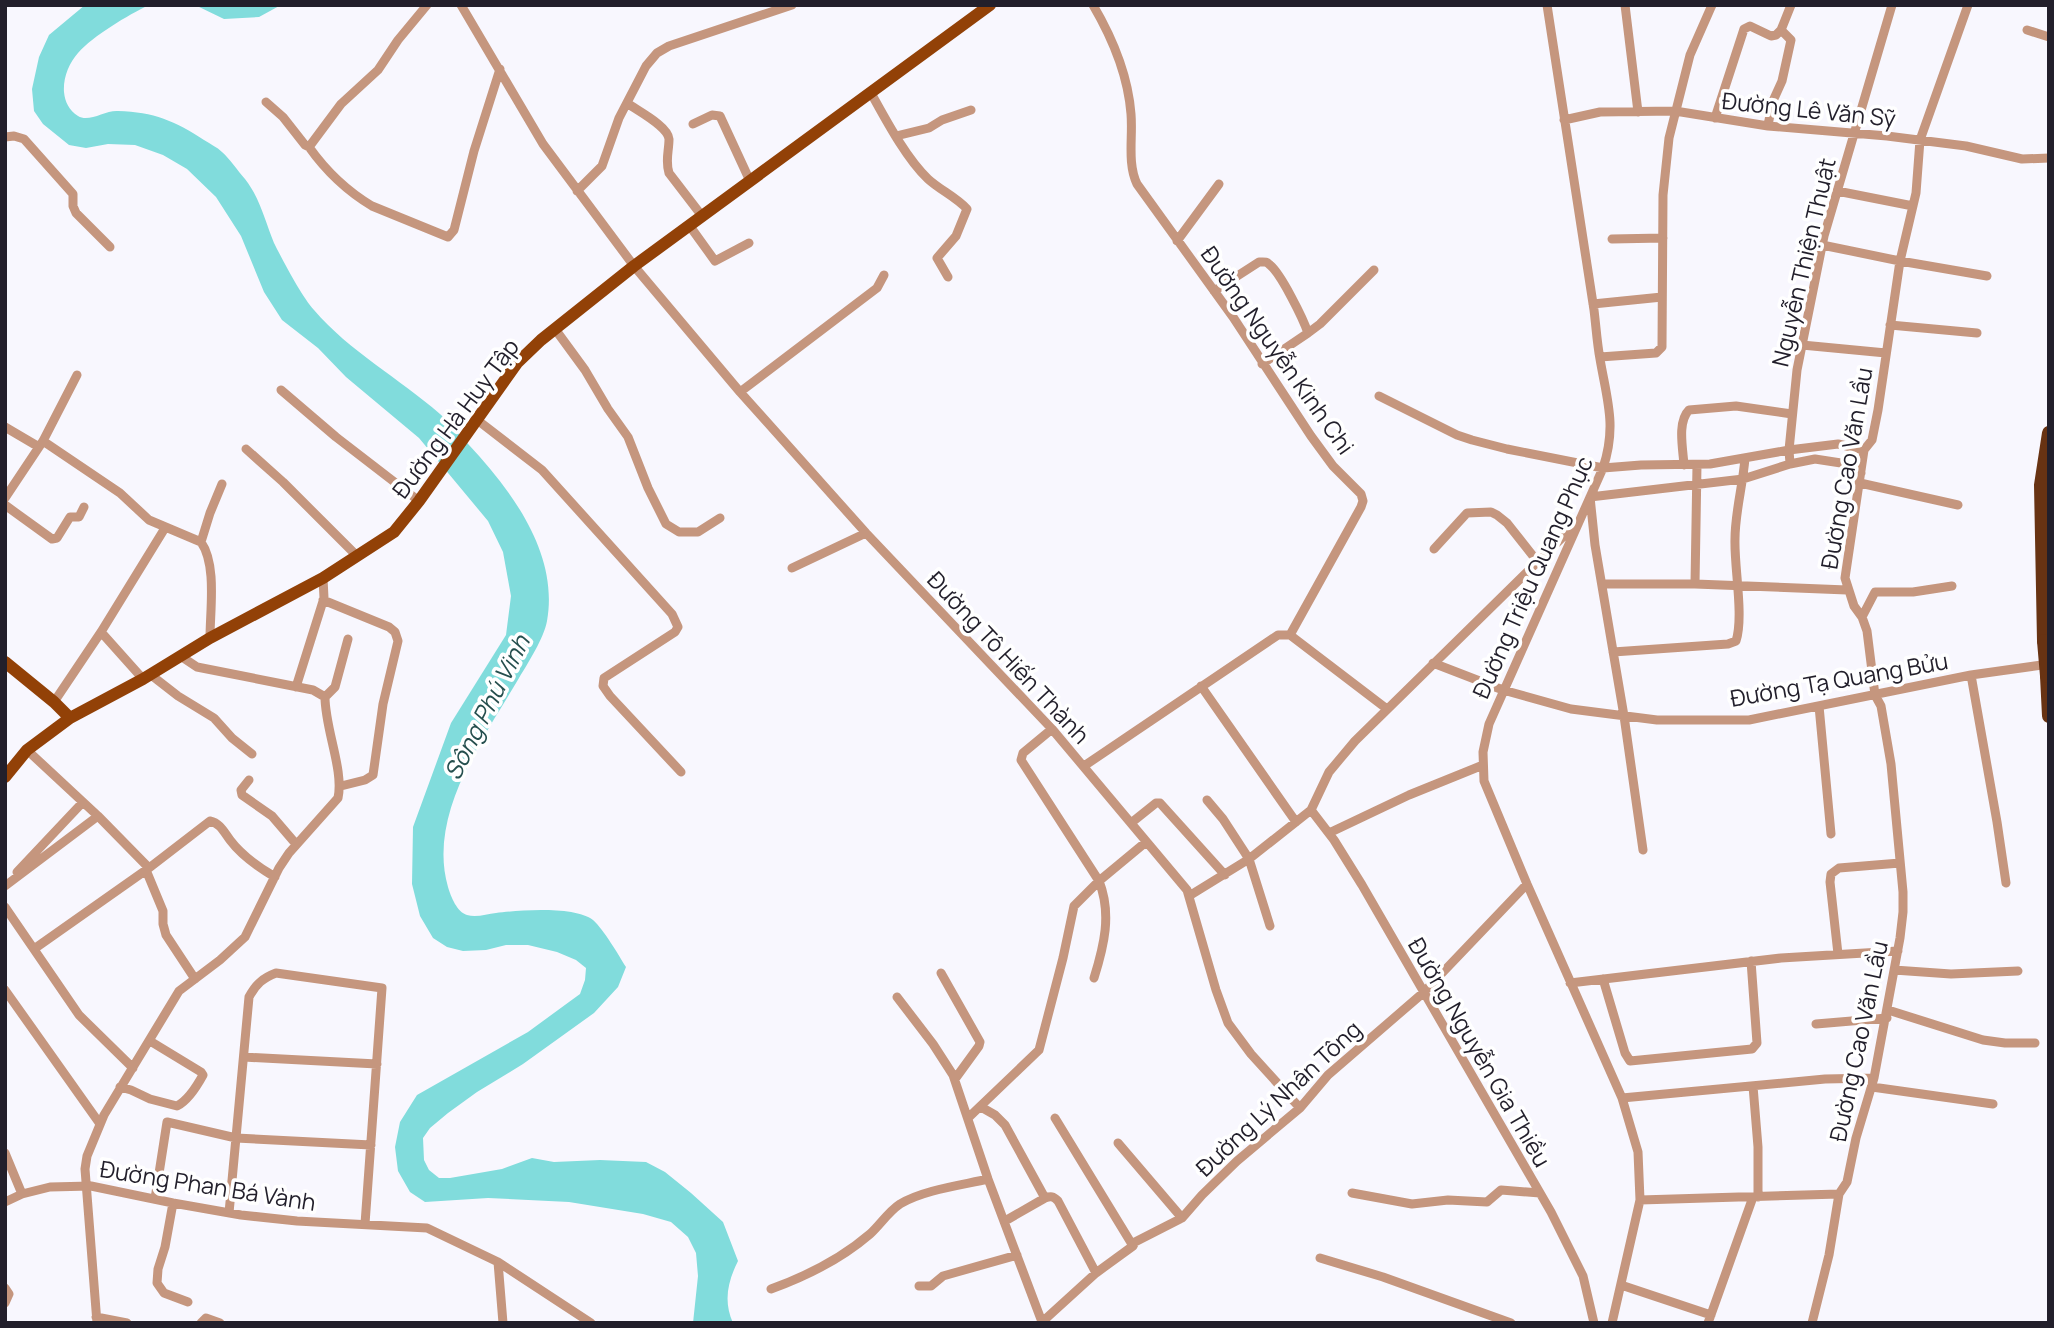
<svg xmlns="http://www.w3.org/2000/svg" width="2054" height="1328" font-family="Manrope,sans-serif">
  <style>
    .water { fill: #81dcdc }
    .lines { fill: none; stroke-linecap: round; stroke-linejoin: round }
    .minor { stroke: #c5967e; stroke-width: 9 }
    .major { stroke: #924107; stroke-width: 12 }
    .highway { stroke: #683313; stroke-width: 14 }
    .highway-bridge { stroke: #683313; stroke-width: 14 }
    .labels { text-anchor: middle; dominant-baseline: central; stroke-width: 7; stroke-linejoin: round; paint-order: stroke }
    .street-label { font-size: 23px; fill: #221f2b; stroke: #fff }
    .water-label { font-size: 24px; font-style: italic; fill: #254f4e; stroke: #fff }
  </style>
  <rect width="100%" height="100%" fill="#f8f7fe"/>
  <path class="water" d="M85 5H149C128 15 93 36 78 53 69 63 63 78 64 92 65 102 69 110 78 116 89 123 105 110 118 111 154 112 175 121 204 140 210 144 217 147 222 152 230 159 237 170 245 179 260 198 265 221 274 243 282 259 302 297 314 310 350 352 399 378 440 414 450 423 460 435 469 445 512 491 559 554 547 621 544 638 528 663 519 678 484 738 427 814 448 887 451 897 457 912 467 915 476 918 487 914 496 913 519 910 575 906 593 920 604 930 618 954 626 967L618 987 594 1013 523 1064 477 1092 448 1113 430 1128 423 1138 424 1160 429 1170 439 1178H450L502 1169 532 1158 554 1162 600 1160 646 1162 665 1172 691 1193 723 1222 738 1261C728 1281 723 1301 733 1323H693L698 1276 696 1253 688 1237 671 1222 643 1214 569 1202 488 1198 425 1202 410 1192 398 1171 395 1147 400 1122 417 1095 528 1032 569 1002 580 994 585 980 586 968 576 960 557 952 528 945H506L486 950 463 951 447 947 433 938 420 916 412 884 413 827 451 723 506 635 511 596 503 552 488 521 419 438 346 377 318 348 282 320 264 292 241 236 216 197 187 169 163 155 135 145 108 144 86 148 69 145 43 124 34 111 32 89 39 57 49 35Z
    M195 5H281L259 17 224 19Z"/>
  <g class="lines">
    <path class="minor" d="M461 5 543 144 634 266 740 392 866 533 1052 729 1187 890 1216 990 1228 1023 1251 1054 1300 1108
      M1093 5C1113 39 1128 75 1131 114 1133 137 1127 163 1137 184L1233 317 1311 436 1333 466 1361 494 1363 501 1361 507 1290 635
      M1547 5 1594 310C1596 326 1597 343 1600 359 1607 400 1617 426 1603 468L1489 724 1483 752 1484 781 1527 884 1622 1098 1638 1152 1640 1200 1612 1323
      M1625 5 1638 112
      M2027 30 2049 37
      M871 93C886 120 906 158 928 179 940 190 956 197 967 209L956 236 937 258 948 277
      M266 102 283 117 305 145 309 147 341 104 378 70 398 40 427 5
      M627 103C638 111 668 126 669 139 669 151 665 161 669 173L702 216
      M1715 118 1744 29 1750 26 1771 36 1776 35 1781 30 1791 5
      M1564 120 1600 112 1675 111 1768 126 1887 136 1966 146 2022 159 2049 158
      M693 124 712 115 720 116 750 181
      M1768 126 1772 103 1782 81 1791 40 1781 30
      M896 136 929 128 942 120 971 110
      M5 137 14 136 24 139 73 194V206L76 213 110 247
      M309 147C326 171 347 191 372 206L448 237 454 230 474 151 500 69
      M577 191 602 166 619 118 646 66 657 53 669 46 792 5
      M1837 191 1913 206
      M689 225 715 261 749 243
      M1612 239 1663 238
      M1177 241 1219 184
      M1822 245 1900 261 1987 276
      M1214 291 1259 262C1264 262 1266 261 1270 265 1281 274 1303 318 1308 333L1262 364
      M1593 304 1662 297
      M1890 325 1977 333
      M555 329 585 370 608 409 628 437 648 488 666 524 679 532H698L720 518
      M1308 333 1320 324 1374 270
      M1802 345 1886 353
      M1600 357 1656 353 1662 347 1663 195 1669 138 1690 55 1712 5
      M281 390 336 437 419 501
      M740 392 877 288 884 275
      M1379 396 1457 435 1472 440 1507 449 1603 468 1641 465 1710 464 1789 450 1838 444 1864 450
      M476 419 542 470 672 614 678 627 675 632 604 678 603 686 610 696 681 772
      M5 427 39 447
      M43 441 120 493 149 520 201 542C217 565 210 610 210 638
      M246 449 283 482 357 556
      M1790 464 1789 450 1797 370 1824 236 1892 5
      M1684 465C1683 449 1677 422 1689 410L1736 406 1792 414
      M1860 483 1958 505
      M5 498 43 441 77 375
      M5 505 52 539 57 538 70 517H79L84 507
      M201 542 210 513 222 484
      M1434 549 1467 513 1491 512 1497 515 1507 523 1537 561
      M792 568 866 533
      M1602 584H1695L1847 590
      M1695 584 1697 465
      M323 600 389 627 395 632 398 641 383 704 373 775 365 780 341 786
      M1862 617 1875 592H1913L1952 586
      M101 632 143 679
      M1290 635 1387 709
      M1613 652 1728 644 1736 641C1744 616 1734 567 1735 539 1735 512 1743 485 1745 458
      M1433 663 1503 690 1571 709 1657 720H1749L1971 675 2049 664
      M151 675 178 696 214 718 232 738 252 754
      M1971 675 1997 822 2006 883
      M1201 686 1296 822
      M296 687 324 598 323 578
      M325 697 335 687 348 639
      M54 702 101 632 165 528
      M1819 706 1831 834
      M1052 729 1023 753 1021 760 1099 881C1112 914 1104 946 1094 978
      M27 750 98 816 149 868
      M1084 766 1278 635H1290
      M249 780 241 790 242 795 272 816 296 844
      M1207 800 1223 819 1249 859 1270 926
      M1311 810 1334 840 1362 885 1551 1212 1583 1276 1594 1323
      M1131 823 1156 803H1160L1225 875
      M1329 833 1409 795 1483 765
      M1643 850 1624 716 1595 545 1590 497 1743 479 1790 464 1815 459 1841 463 1861 473
      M146 870 163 911V924L166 935 195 979
      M17 872 83 802
      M5 886 98 816
      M1189 896 1249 859 1311 810 1329 772 1355 741 1574 526
      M5 907 79 1015 133 1068
      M34 949 149 868 210 821C220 823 224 832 230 840 242 856 258 867 275 877
      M1838 954 1830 882 1831 874 1839 868 1900 863
      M1894 970 1951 974 2018 971
      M941 973 980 1042 979 1046 955 1079
      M1603 979 1625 1053 1630 1061 1752 1049 1757 1043 1751 961
      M1570 983 1781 958 1898 951
      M5 990 100 1124
      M897 997 933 1044 953 1075 988 1179 1042 1322
      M1888 1010 1983 1040 2005 1043H2035
      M1816 1024 1887 1018
      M244 1057 377 1064
      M1753 1086 1758 1147V1197
      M120 1087 131 1090 150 1099 177 1106C187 1101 197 1086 203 1075L201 1072 150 1041
      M1872 1087 1993 1104
      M1622 1098 1825 1079 1874 1078
      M981 1107 995 1115 1005 1125 1045 1198
      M968 1118 1039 1050 1063 958 1074 906 1099 881 1146 842
      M1055 1118 1133 1246
      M1118 1143 1182 1218
      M5 1153 22 1194
      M1352 1193 1412 1204 1448 1200 1487 1202 1501 1190 1540 1193
      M155 1199 167 1122 236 1138 371 1145
      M1640 1200 1839 1194 1847 1182 1856 1138 1874 1078 1900 938 1903 912V892L1891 764 1881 706 1875 695 1867 631 1862 617 1854 606 1845 578 1864 450 1872 440 1878 410 1900 261 1916 193 1920 140 1968 5
      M5 1202 22 1194 50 1187 91 1186 173 1203 241 1215 297 1221 427 1228 498 1262 591 1323
      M173 1203 165 1247 158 1269 157 1283 164 1293 188 1302
      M229 1213 249 997C256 984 263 978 276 973L382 988 365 1224
      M1005 1221 1045 1198C1051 1196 1053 1196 1058 1201L1096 1273
      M1320 1258 1383 1277 1511 1323
      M498 1262 503 1323
      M1621 1285 1711 1315
      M919 1286H931L943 1276 1017 1255
      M5 1288 9 1294 5 1303
      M771 1289C807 1276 841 1259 870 1234 880 1225 888 1212 900 1204 923 1190 962 1185 988 1179
      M96 1317 127 1323
      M97 1323 85 1169 87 1156 104 1115 179 991 220 960 245 937 279 868 289 853 338 798C344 770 325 729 325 697L313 690 197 667 182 657
      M201 1323 206 1318 220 1323
      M1041 1323 1096 1273 1133 1246 1135 1242 1182 1218 1202 1195 1237 1161 1300 1108 1328 1075 1423 993 1527 884
      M1708 1323 1753 1197
      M1812 1323 1829 1255 1839 1194"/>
    <path class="major" d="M5 662 54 702 70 718
      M5 777 27 750 70 718 143 679 210 638 323 578 394 532 419 501 517 363 541 340 634 266 990 5"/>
    <path class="highway" d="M2044 641 2041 485 2049 433
      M2047 676 2049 716"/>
    <path class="highway-bridge" d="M2044 641 2047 676"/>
  </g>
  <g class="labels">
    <g class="street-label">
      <text transform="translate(1809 109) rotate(6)">Đường Lê Văn Sỹ</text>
      <text transform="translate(1803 262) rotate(-77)">Nguyễn Thiện Thuật</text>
      <text transform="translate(1278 350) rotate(55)">Đường Nguyễn Kinh Chi</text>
      <text transform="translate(455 418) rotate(-53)">Đường Hà Huy Tập</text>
      <text transform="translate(1846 468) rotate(-80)">Đường Cao Văn Lầu</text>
      <text transform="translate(1532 577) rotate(-66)">Đường Triệu Quang Phục</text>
      <text transform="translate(1009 657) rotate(47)">Đường Tô Hiến Thành</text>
      <text transform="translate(1839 679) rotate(-10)">Đường Tạ Quang Bửu</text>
      <text transform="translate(1858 1041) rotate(-78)">Đường Cao Văn Lầu</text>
      <text transform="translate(1480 1052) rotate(60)">Đường Nguyễn Gia Thiều</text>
      <text transform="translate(1278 1098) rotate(-43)">Đường Lý Nhân Tông</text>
      <text transform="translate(208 1185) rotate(9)">Đường Phan Bá Vành</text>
    </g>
    <g class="water-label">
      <text transform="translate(486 707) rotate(-63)">Sông Phú Vinh</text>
    </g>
  </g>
  <rect width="2054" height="1328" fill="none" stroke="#221f2b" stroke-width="14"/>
</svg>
